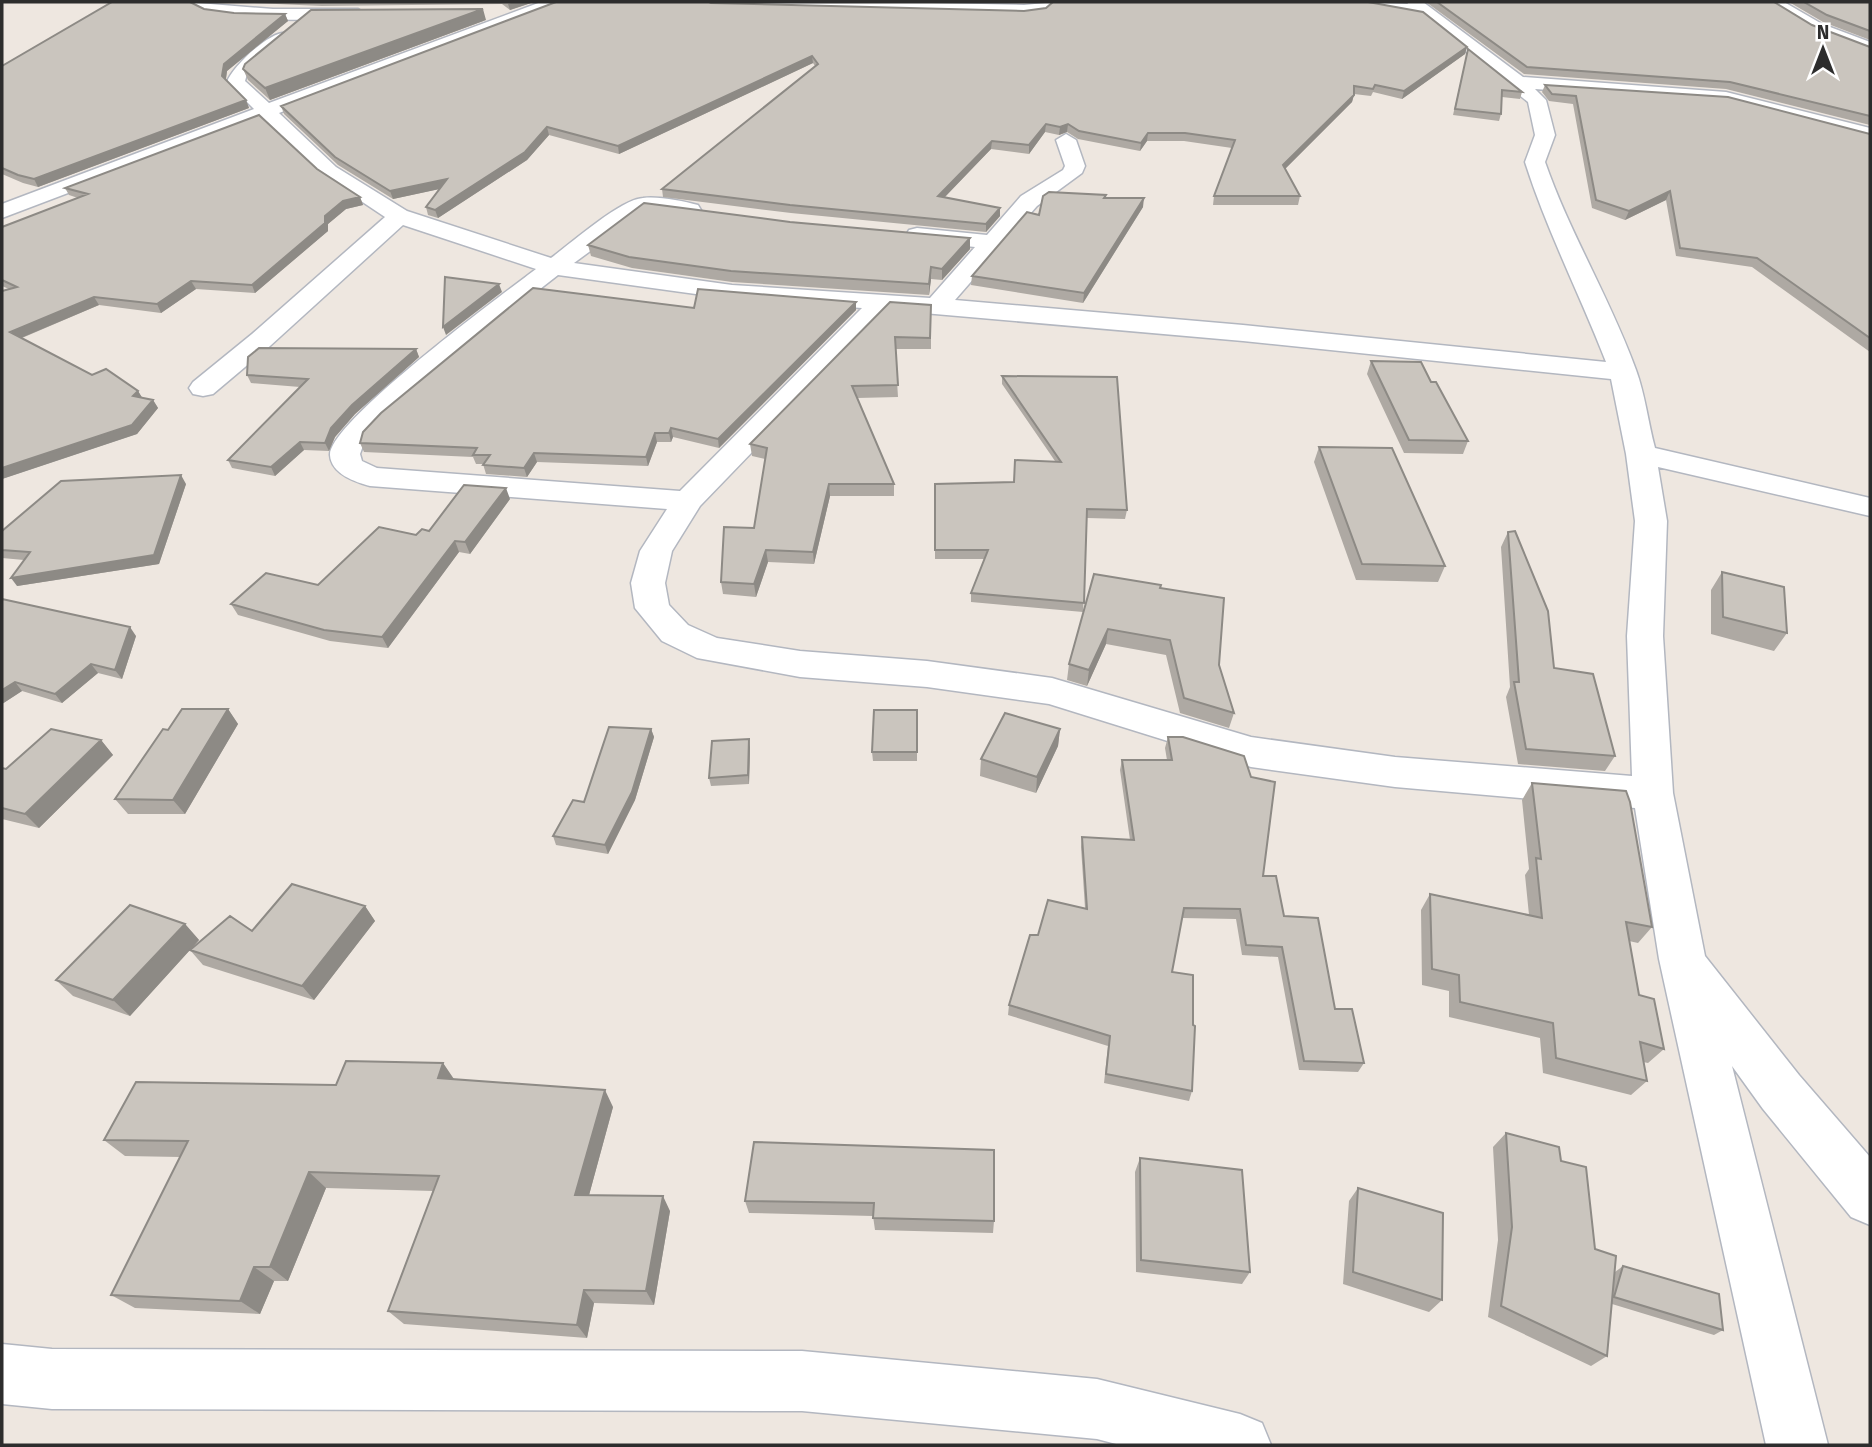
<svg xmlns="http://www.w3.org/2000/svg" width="1872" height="1447" font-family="'Fira Sans',sans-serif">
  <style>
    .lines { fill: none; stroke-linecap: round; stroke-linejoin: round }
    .minor-casing { stroke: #b3b7c0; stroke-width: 3 }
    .minor { fill: #fff; fill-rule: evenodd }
    .wall { fill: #aea9a3 }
    .shaded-wall { fill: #8d8a85 }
    .building { fill: #cac5be; stroke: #8d8a85; stroke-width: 2 }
  </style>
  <rect width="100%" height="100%" fill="#eee7e0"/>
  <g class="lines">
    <defs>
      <path id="minor" d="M186 2 273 9H358L366 14 358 19C324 19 209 25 186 2Z
        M541 2H562L559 5 279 113 336 167 407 211 551 258C570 244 621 199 643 198 659 196 682 201 698 205L701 210 698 215 690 217 645 211 574 263 732 285 930 298 975 247 909 240 906 235 909 230 917 228 987 235 1021 196 1063 170 1065 166 1056 140 1066 134 1076 140 1085 166 1082 173 1037 206 955 300 1243 325 1606 362C1580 295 1547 231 1525 162L1535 135 1528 102 1422 16 1368 7 1361 2 1408 4 1407 2H1423L1523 77 1726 92 1870 128V140L1725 102 1535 89 1546 100 1555 135 1545 162C1570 234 1610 298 1636 370 1645 394 1648 422 1655 448L1870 498V516L1658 467 1667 521 1663 636 1673 793 1705 956 1799 1075 1870 1157V1225L1851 1217 1763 1109 1732 1066 1828 1445H1766L1659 959 1635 808 1395 787 1251 767 1049 704 927 687 800 677 697 658 662 641 635 608 631 583 640 551 667 509 370 486C355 482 331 474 330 455 329 422 503 294 536 269L403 225 270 346 213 394 203 396 193 394 189 388 193 382 252 334 385 217 322 175 263 119 2 218V204L254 109 227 82C232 67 271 29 288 33L290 36 247 74 245 81 269 103ZM558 275 732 299 862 308 680 491 377 468 362 461 360 454 365 440 383 420 508 314ZM889 310 1243 341 1611 379 1626 454 1635 521 1627 636 1632 776 1395 757 1251 737 1052 678 927 661 800 651 717 638 688 625 669 605 665 583 672 551 700 506Z
        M704 2H881L1024 5 1056 2 1045 12 1024 15 712 7Z
        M1765 2H1784L1822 24 1870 42V53L1810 30Z
        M2 1344 52 1349 802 1351 1097 1379 1240 1414 1262 1423 1271 1445H1120L1097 1439 802 1411 52 1409 2 1404Z"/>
    </defs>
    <use href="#minor" class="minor-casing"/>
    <use href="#minor" class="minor"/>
  </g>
  <path class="wall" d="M232 2H534L510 10 502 4 322 6Z
    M1426 2H1774L1812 25 1870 47V125L1726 89 1524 74Z
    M1789 2H1870V40L1823 22Z
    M711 3 1467 47 1465 54 1402 99 1373 92 1371 96 1354 94 1352 102 1285 169 1300 196 1298 205H1213L1214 196 1232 148 1184 141H1147L1140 151 1078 139 1067 132 1059 135 1045 132 1029 154 991 149 945 197 1000 208V216L986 232 791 213 663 197 662 189 815 66 813 63 619 154 549 135 527 160 438 218 428 215 426 207 439 189 393 199 338 165 284 114 281 106Z
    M204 9 234 13 285 14 288 21 227 71 226 80 246 100 249 108 38 187 23 183 2 174V66Z
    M486 20 270 100 248 80 243 69Z
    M1468 49 1522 92 1520 99 1502 97 1501 114 1499 121 1453 115Z
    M1545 85 1870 134V352L1752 267 1676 256 1666 200 1625 220 1592 208 1573 104 1549 101 1542 92Z
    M317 169 360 197 363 205 346 209 328 224V231L255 293 196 289 161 313 99 305 22 338 92 375 138 391 142 398 153 400 158 408 137 434 2 479V291L9 289 2 286V227L78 198 69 195 65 188Z
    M1106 195V198L1143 207 1083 303 971 285 972 276 1039 215Z
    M790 222 970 238V249L942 280 931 279 929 295 732 282 632 268 591 256 588 245Z
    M856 302V310L719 448 673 437 671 442H657L648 466 537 462 527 477 486 474 483 464H476L473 457 364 452 360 443 694 308Z
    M931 305V349H895L898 397 857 398 894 484V496H830L814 564 768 562 756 597 723 594 721 582 754 528 765 459 752 456 750 444Z
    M416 349 419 357 355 414 335 437 329 451 304 450 275 476 232 468 228 460 300 387 251 383 247 375Z
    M1371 361 1431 382 1468 441 1463 454 1404 453 1367 374Z
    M1002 376 1127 510 1125 519 1087 518 1083 612 971 602V593L984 559H935V484L1014 482 1055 461 1002 384Z
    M1319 447 1445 566 1438 582 1356 580 1314 462Z
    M186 484 159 564 17 586 24 560 2 558V531Z
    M510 499 470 554 459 552 388 648 330 641 238 615 231 604 318 585 416 535Z
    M1508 532 1554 668 1615 756 1605 771 1518 764 1506 697 1510 687 1501 547Z
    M1722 572 1787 633 1774 651 1711 634V590Z
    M1094 574 1160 588 1219 665 1234 713 1229 728 1180 713 1166 655 1106 644 1087 686 1067 680 1069 664Z
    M2 599 136 636 122 679 98 673 62 703 22 691 2 704Z
    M228 709 238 724 185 814H128L115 799 168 730Z
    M917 710V761H873L872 752Z
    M651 729 654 737 635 800 608 854 556 845 553 836Z
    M1060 729 1058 746 1036 793 980 776 981 759Z
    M1168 737 1263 876 1284 916 1364 1063 1358 1072 1299 1070 1278 957 1242 955 1236 919 1182 918 1172 972 1192 1091 1189 1101 1104 1083 1108 1046 1008 1015 1009 1005 1038 935 1085 908 1081 847 1082 837 1130 840 1120 770 1122 760H1167L1165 748Z
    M101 740 113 755 39 828 2 819V768L6 769Z
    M750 747 749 784 711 786 709 778Z
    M1532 783 1652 927 1638 943 1629 941 1639 995 1664 1049 1648 1063 1643 1062 1647 1081 1631 1095 1543 1073 1540 1038 1449 1017V991L1422 985 1421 910 1430 894 1529 915 1525 875 1529 869 1522 800Z
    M365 906 375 921 314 1000 203 965 190 950 130 1016 73 996 56 980 185 924 199 940 193 947 252 931Z
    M443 1063 454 1079 613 1107 589 1195 670 1211 654 1305 594 1303 587 1338 404 1324 388 1311 433 1191 326 1188 288 1281H274L260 1314 135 1308 111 1295 180 1157 125 1156 104 1140 336 1085Z
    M1506 1133 1561 1161 1595 1249 1614 1275 1615 1272 1623 1266 1723 1330 1714 1335 1612 1304 1607 1356 1591 1366 1488 1317 1498 1240 1493 1147Z
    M754 1142 994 1221 993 1233 875 1230 873 1216 749 1213 745 1201Z
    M1140 1158 1250 1272 1242 1284 1136 1272 1135 1172Z
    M1358 1188 1442 1300 1429 1312 1343 1284 1349 1201Z"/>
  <path class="shaded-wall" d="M514 2H534L510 10 508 4Z
    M483 9 486 20 270 100 265 88Z
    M285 14 288 21 227 71 225 84 222 76 224 64Z
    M1467 47 1465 54 1402 99 1404 91Z
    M812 56 813 63 619 154 618 146Z
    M1354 95 1352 102 1281 173 1283 165Z
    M246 100 249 108 38 187 34 179Z
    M1046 124 1045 132 1029 154V145Z
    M1068 124 1067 132 1059 135 1060 127Z
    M547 127 549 135 527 160 438 218 435 210Z
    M1148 133 1147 141 1140 151 1141 143Z
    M992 141 991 149 938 204V196Z
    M447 179 449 187 393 199 390 191Z
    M1670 191 1666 200 1625 220 1629 211Z
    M360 197 363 205 346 209 328 224V231L255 293 252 285 325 216 343 201Z
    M1144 198 1143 207 1083 303 1084 293Z
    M1000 208V216L986 232V224Z
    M970 238V249L942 280V269Z
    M931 267V279L929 295V284Z
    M191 281 196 289 161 313 157 304Z
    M499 284 502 292 446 335 443 327Z
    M94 297 99 305 16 340 10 332Z
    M856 302V310L719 448 718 439Z
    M416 349 419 357 355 414 335 437 329 451 325 443 331 428 352 405Z
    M138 391 143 399 133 396Z
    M153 400 158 408 137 434 2 479V468Z
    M671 428 673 437 671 442 669 433Z
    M655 433 657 442 648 466 646 457Z
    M300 442 304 450 275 476 271 467Z
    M534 453 537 462 527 477 524 468Z
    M181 475 186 484 159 564 17 586 11 578Z
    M829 484 830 496 814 564 813 552Z
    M506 488 510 499 470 554 465 542Z
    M455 541 459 552 388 648 382 637Z
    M766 550 768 562 756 597 754 584Z
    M130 627 136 636 122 679 115 670Z
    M1108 629 1106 644 1087 686 1089 670Z
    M91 664 98 673 62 703 55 694Z
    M15 682 22 691 2 704V690Z
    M228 709 238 724 185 814 173 800Z
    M651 729 654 737 635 800 608 854 605 845Z
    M1060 729 1058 746 1036 793 1037 777Z
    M749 739 750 747 749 784 748 775Z
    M101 740 113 755 39 828 25 814Z
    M365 906 375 921 314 1000 302 986Z
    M185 924 199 940 130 1016 113 1000Z
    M443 1063 455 1081 438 1078Z
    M605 1090 613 1107 585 1210 575 1195Z
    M309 1172 326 1188 288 1281 270 1267Z
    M663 1196 670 1211 654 1305 646 1291Z
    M254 1267 274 1281 260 1314 240 1301Z
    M584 1290 594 1303 587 1338 577 1325Z"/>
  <path class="building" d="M112 2H190L204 9 234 13 285 14 224 64 222 76 246 100 34 179 18 175 2 168V66Z
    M556 2H709L711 3 1024 11 1046 8 1053 2H1368L1423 12 1467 47 1404 91 1375 85 1373 89 1354 86V95L1283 165 1300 196H1214L1235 140 1185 133H1148L1141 143 1079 131 1068 124 1060 127 1046 124 1029 145 992 141 938 196 1000 208 986 224 790 205 662 189 818 64 812 56 618 146 547 127 525 152 435 210 426 207 447 179 390 191 335 157 281 106Z
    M1437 2H1774L1812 25 1870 47V116L1730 82 1527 67Z
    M1804 2H1870V31L1827 15Z
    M483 9 265 88 243 69 245 64 311 10Z
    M1468 49 1522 92 1502 90 1501 114 1455 109Z
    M1545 85 1728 97 1870 134V338L1757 258 1680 248 1670 191 1629 211 1596 200 1576 96 1552 94Z
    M259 115 317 169 360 197 343 201 325 216V223L252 285 191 281 157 304 94 297 10 332 92 375 106 369 138 391 133 396 153 400 132 425 2 468V291L17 287 2 280V227L88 194 65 188Z
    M1049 192 1106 195 1104 198H1144L1084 293 972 276 1027 212 1039 215 1043 196Z
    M644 203 790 222 970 238 942 269 931 267 929 284 731 271 629 257 588 245Z
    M445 277 499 284 443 327Z
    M533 288 694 308 698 289 856 302 718 439 671 428 669 433H655L646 457 534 453 524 468 483 465 490 455H473L477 448 360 443 363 432 381 413Z
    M890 302 931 305 930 338 895 337 898 385 852 386 894 484H829L813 552 766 550 754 584 721 582 724 527 754 528 767 448 750 444Z
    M259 348 416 349 352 405 331 428 325 443 300 442 271 467 228 460 308 379 247 375 248 357Z
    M1371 361 1421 362 1431 382H1436L1468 441 1409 440Z
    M1002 376 1117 377 1127 510 1087 509 1084 603 971 593 988 550H935V484L1014 482 1015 460 1061 462Z
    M1319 447 1392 448 1445 566 1362 564Z
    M181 475 154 555 11 578 30 552 2 550V531L61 481Z
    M464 485 506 488 465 542 455 541 382 637 324 630 231 604 266 573 318 585 379 527 416 535 422 529 429 531Z
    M1515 531 1548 611 1554 668 1593 674 1615 756 1526 749 1514 682H1519L1508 532Z
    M1722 572 1784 587 1787 633 1723 617Z
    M1094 574 1161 585 1160 588 1224 598 1219 665 1234 713 1184 698 1170 640 1108 629 1089 670 1069 664Z
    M2 599 130 627 115 670 91 664 55 694 15 682 2 690Z
    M182 709H228L173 800 115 799 163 729 168 730Z
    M874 710H917V752H872Z
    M1005 713 1060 729 1037 777 981 759Z
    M609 727 651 729 632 792 605 845 553 836 573 800 584 802Z
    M51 729 101 740 25 814 2 808V768L6 769Z
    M1168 737H1183L1244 756 1251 777 1275 782 1263 876H1276L1284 916 1318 918 1335 1009H1352L1364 1063 1304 1061 1282 947 1246 945 1240 909 1184 908 1172 972 1193 975V1025L1195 1026 1192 1091 1106 1074 1110 1036 1009 1005 1030 935H1038L1048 900 1087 909 1082 837 1134 840 1122 760H1172Z
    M749 739 748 775 709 778 712 741Z
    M1532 783 1626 791 1630 802 1652 927 1626 922 1639 995 1654 999 1664 1049 1640 1042 1647 1081 1556 1058 1553 1023 1460 1002 1459 975 1432 969 1430 894 1542 918 1536 858 1541 859Z
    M292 884 365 906 302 986 190 950 230 916 252 931Z
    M130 905 185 924 113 1000 56 980Z
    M346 1061 443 1063 438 1078 605 1090 575 1195 663 1196 646 1291 584 1290 577 1325 388 1311 439 1176 309 1172 270 1267H254L240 1301 111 1295 188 1141 104 1140 136 1082 336 1085Z
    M1506 1133 1559 1147 1561 1161 1586 1167 1595 1249 1616 1256 1607 1356 1501 1306 1512 1227Z
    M754 1142 994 1150V1221L873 1218 874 1203 745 1201Z
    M1140 1158 1242 1170 1250 1272 1141 1260Z
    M1358 1188 1443 1213 1442 1300 1353 1272Z
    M1623 1266 1719 1294 1723 1330 1614 1297Z"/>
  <rect width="1872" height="1447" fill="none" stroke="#2d2d2d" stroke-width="7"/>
  <g transform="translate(1823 49)" stroke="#ffffff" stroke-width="5" paint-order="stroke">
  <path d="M0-5L12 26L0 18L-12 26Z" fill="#2d2d2d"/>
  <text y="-10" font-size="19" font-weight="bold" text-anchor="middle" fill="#2d2d2d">N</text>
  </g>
</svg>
